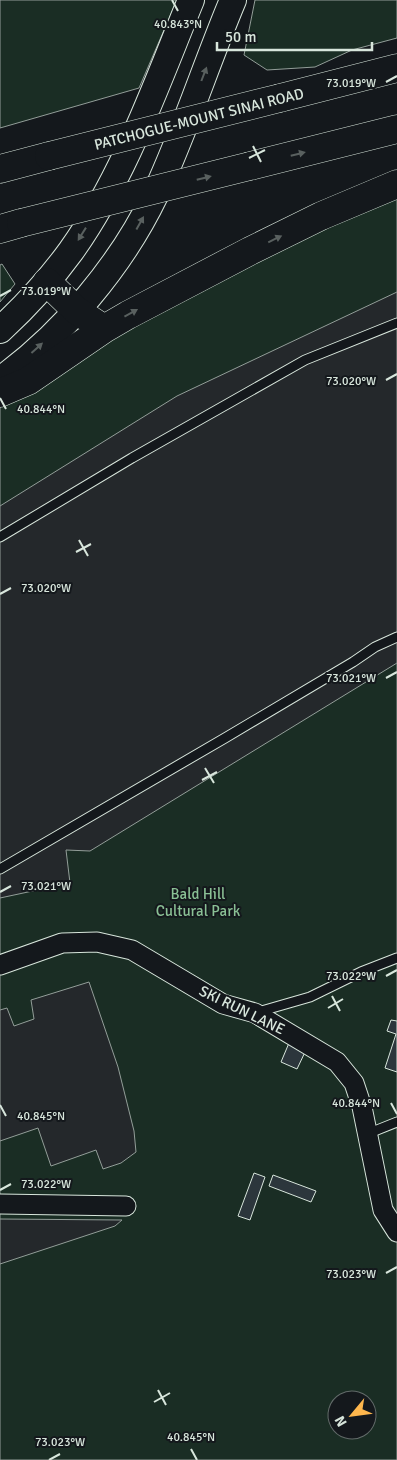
<svg xmlns="http://www.w3.org/2000/svg" width="397" height="1460" font-family="Signika,sans-serif">
  <style>
    .green { fill: #1a2d24; stroke: #939e99; fill-rule: evenodd }
    .parking { fill: #24282b; stroke: #939e99 }
    .building { fill: #2c363c; stroke: #d8e6dc }
    .lines { fill: none; stroke-linecap: round; stroke-linejoin: round }
    .lane-casing { stroke: #d8e6dc; stroke-width: 11 }
    .street-casing { stroke: #d8e6dc; stroke-width: 21 }
    .secondary-casing { stroke: #d8e6dc; stroke-width: 28 }
    .highway-casing { stroke: #d8e6dc; stroke-width: 29 }
    .lane { stroke: #14181c; stroke-width: 9 }
    .street { stroke: #14181c; stroke-width: 19 }
    .secondary { stroke: #14181c; stroke-width: 26 }
    .highway { stroke: #14181c; stroke-width: 28 }
    .highway-bridge-casing { stroke: #d8e6dc; stroke-width: 29; stroke-linecap: butt }
    .highway-bridge { stroke: #14181c; stroke-width: 28 }
    .oneway { fill: #59605f }
    .ticks { fill: none; stroke: #d8e6dc; stroke-width: 2 }
    .labels { text-anchor: middle; dominant-baseline: central; stroke-width: 4; stroke-linejoin: round; paint-order: stroke }
    .street-label { font-size: 15px; fill: #d8e6dc; stroke: #14181c }
    .park-label { font-size: 15px; fill: #8ac095; stroke: #14181c }
    .ticks-label { font-size: 12px; text-anchor: middle; fill: #d8e6dc; stroke: #14181c; stroke-width: 4; stroke-linejoin: round; paint-order: stroke }
  </style>
  <rect width="100%" height="100%" fill="#14181c"/>
  <path class="green" d="M0 0H177L139 88 0 128Z
    M255 0H397V38L352 50 315 67 267 70 244 55Z
    M397 197V1460H0V405L230 269ZM337 1400H367V1430H337Z
    M2 264 15 284 0 302V265Z"/>
  <path class="parking" d="M397 292V663L90 851 66 850 70 883 0 898V506L177 396Z
    M89 982 118 1067 134 1131 136 1152 121 1163 103 1169 96 1150 51 1166 38 1128 0 1141V1010L7 1008 14 1026 34 1019 31 1000Z
    M0 1219 122 1220 115 1226 0 1264Z"/>
  <path class="building" d="M391 1020 397 1021V1072L385 1068 396 1034 387 1031Z
    M289 1043 306 1050 297 1069 281 1062Z
    M254 1173 265 1177 250 1220 238 1216Z
    M273 1175 316 1191 311 1202 269 1186Z"/>
  <g class="lines">
    <defs>
      <path id="lane" d="M0 537 132 458 305 360 397 323
        M0 869 225 738 353 662 375 647 397 637
        M258 1012 310 997 361 972 397 958
        M367 1134 397 1122"/>
      <path id="street" d="M0 965 62 943 97 942 132 950 223 1004 255 1013 337 1062 354 1083 362 1107 383 1210 397 1232
        M0 1204 126 1206"/>
      <path id="secondary" d="M0 330C26 306 50 280 71 251 125 175 156 85 191 0
        M0 380C63 335 122 264 155 195 185 131 206 64 233 0"/>
      <path id="highway" d="M280 98 397 68
        M250 166 397 129
        M0 169 49 156
        M0 229 21 223
        M47 282 76 310 104 329
        M0 393 28 381 104 329 128 315 250 251 321 216 397 184"/>
    </defs>
    <use href="#lane" class="lane-casing"/>
    <use href="#street" class="street-casing"/>
    <use href="#secondary" class="secondary-casing"/>
    <use href="#highway" class="highway-casing"/>
    <use href="#lane" class="lane"/>
    <use href="#street" class="street"/>
    <use href="#secondary" class="secondary"/>
    <use href="#highway" class="highway"/>
    <defs>
      <path id="highway-bridge" d="M49 156 280 98
        M21 223 250 166"/>
    </defs>
    <use href="#highway-bridge" class="highway-bridge-casing"/>
    <use href="#highway-bridge" class="highway-bridge"/>
  </g>
  <defs><path id="oneway-solid" d="M-6-.8H1V-3.2L6.5 0L1 3.2V.8H-6Z" transform="scale(1.25)"/></defs>
  <g class="oneway">
    <use href="#oneway-solid" transform="translate(204 74) rotate(-69)"/>
    <use href="#oneway-solid" transform="translate(298 154) rotate(-14)"/>
    <use href="#oneway-solid" transform="translate(204 178) rotate(-14)"/>
    <use href="#oneway-solid" transform="translate(140 223) rotate(-61)"/>
    <use href="#oneway-solid" transform="translate(82 234) rotate(122)"/>
    <use href="#oneway-solid" transform="translate(275 239) rotate(-26)"/>
    <use href="#oneway-solid" transform="translate(131 313) rotate(-29)"/>
    <use href="#oneway-solid" transform="translate(37 348) rotate(-42)"/>
  </g>
  <path class="ticks" d="M172 0 178 11M386 82 397 76M253 146 261 162M249 158 265 150M0 296 11 290M386 380 397 374M0 398 6 409M79 540 88 556M76 552 91 544M0 594 11 588M386 678 397 672M205 768 214 783M202 780 217 772M0 892 11 886M386 976 397 970M332 996 340 1011M328 1008 343 999M391 1103 397 1114M0 1105 6 1116M0 1190 11 1184M386 1273 397 1267M158 1390 166 1405M154 1402 170 1393M191 1449 197 1460M49 1460 60 1454"/>
  <g class="labels">
    <g class="street-label">
      <text transform="translate(199 119) rotate(-14)">PATCHOGUE-MOUNT SINAI ROAD</text>
      <text transform="translate(242 1010) rotate(26)">SKI RUN LANE</text>
    </g>
    <g class="park-label">
      <text x="198" y="894">Bald Hill<tspan x="198" dy="17">Cultural Park</tspan></text>
    </g>
  </g>
  <g class="ticks-label">
    <text x="178" y="28">40.843°N</text>
    <text x="351" y="87">73.019°W</text>
    <text x="46" y="295">73.019°W</text>
    <text x="351" y="385">73.020°W</text>
    <text x="41" y="413">40.844°N</text>
    <text x="46" y="592">73.020°W</text>
    <text x="351" y="682">73.021°W</text>
    <text x="46" y="890">73.021°W</text>
    <text x="351" y="980">73.022°W</text>
    <text x="356" y="1107">40.844°N</text>
    <text x="41" y="1120">40.845°N</text>
    <text x="46" y="1188">73.022°W</text>
    <text x="351" y="1278">73.023°W</text>
    <text x="191" y="1441">40.845°N</text>
    <text x="60" y="1446">73.023°W</text>
  </g>
  <g transform="translate(352 1415) rotate(241)"><circle r="24" fill="#14181c" stroke="#626a69"/>
  <path d="M0-4L9 19L0 12L-9 19Z" fill="#ffb74d"/>
  <text y="-8" font-size="14" font-weight="bold" text-anchor="middle" fill="#d8e6dc">N</text>
  </g>
  <path d="M217 42v8h155v-8" fill="none" stroke="#d8e6dc" stroke-width="2.5"/>
  <text x="225" y="42" font-size="15" fill="#d8e6dc" stroke="#14181c" stroke-width="4" paint-order="stroke">50 m</text>
</svg>
